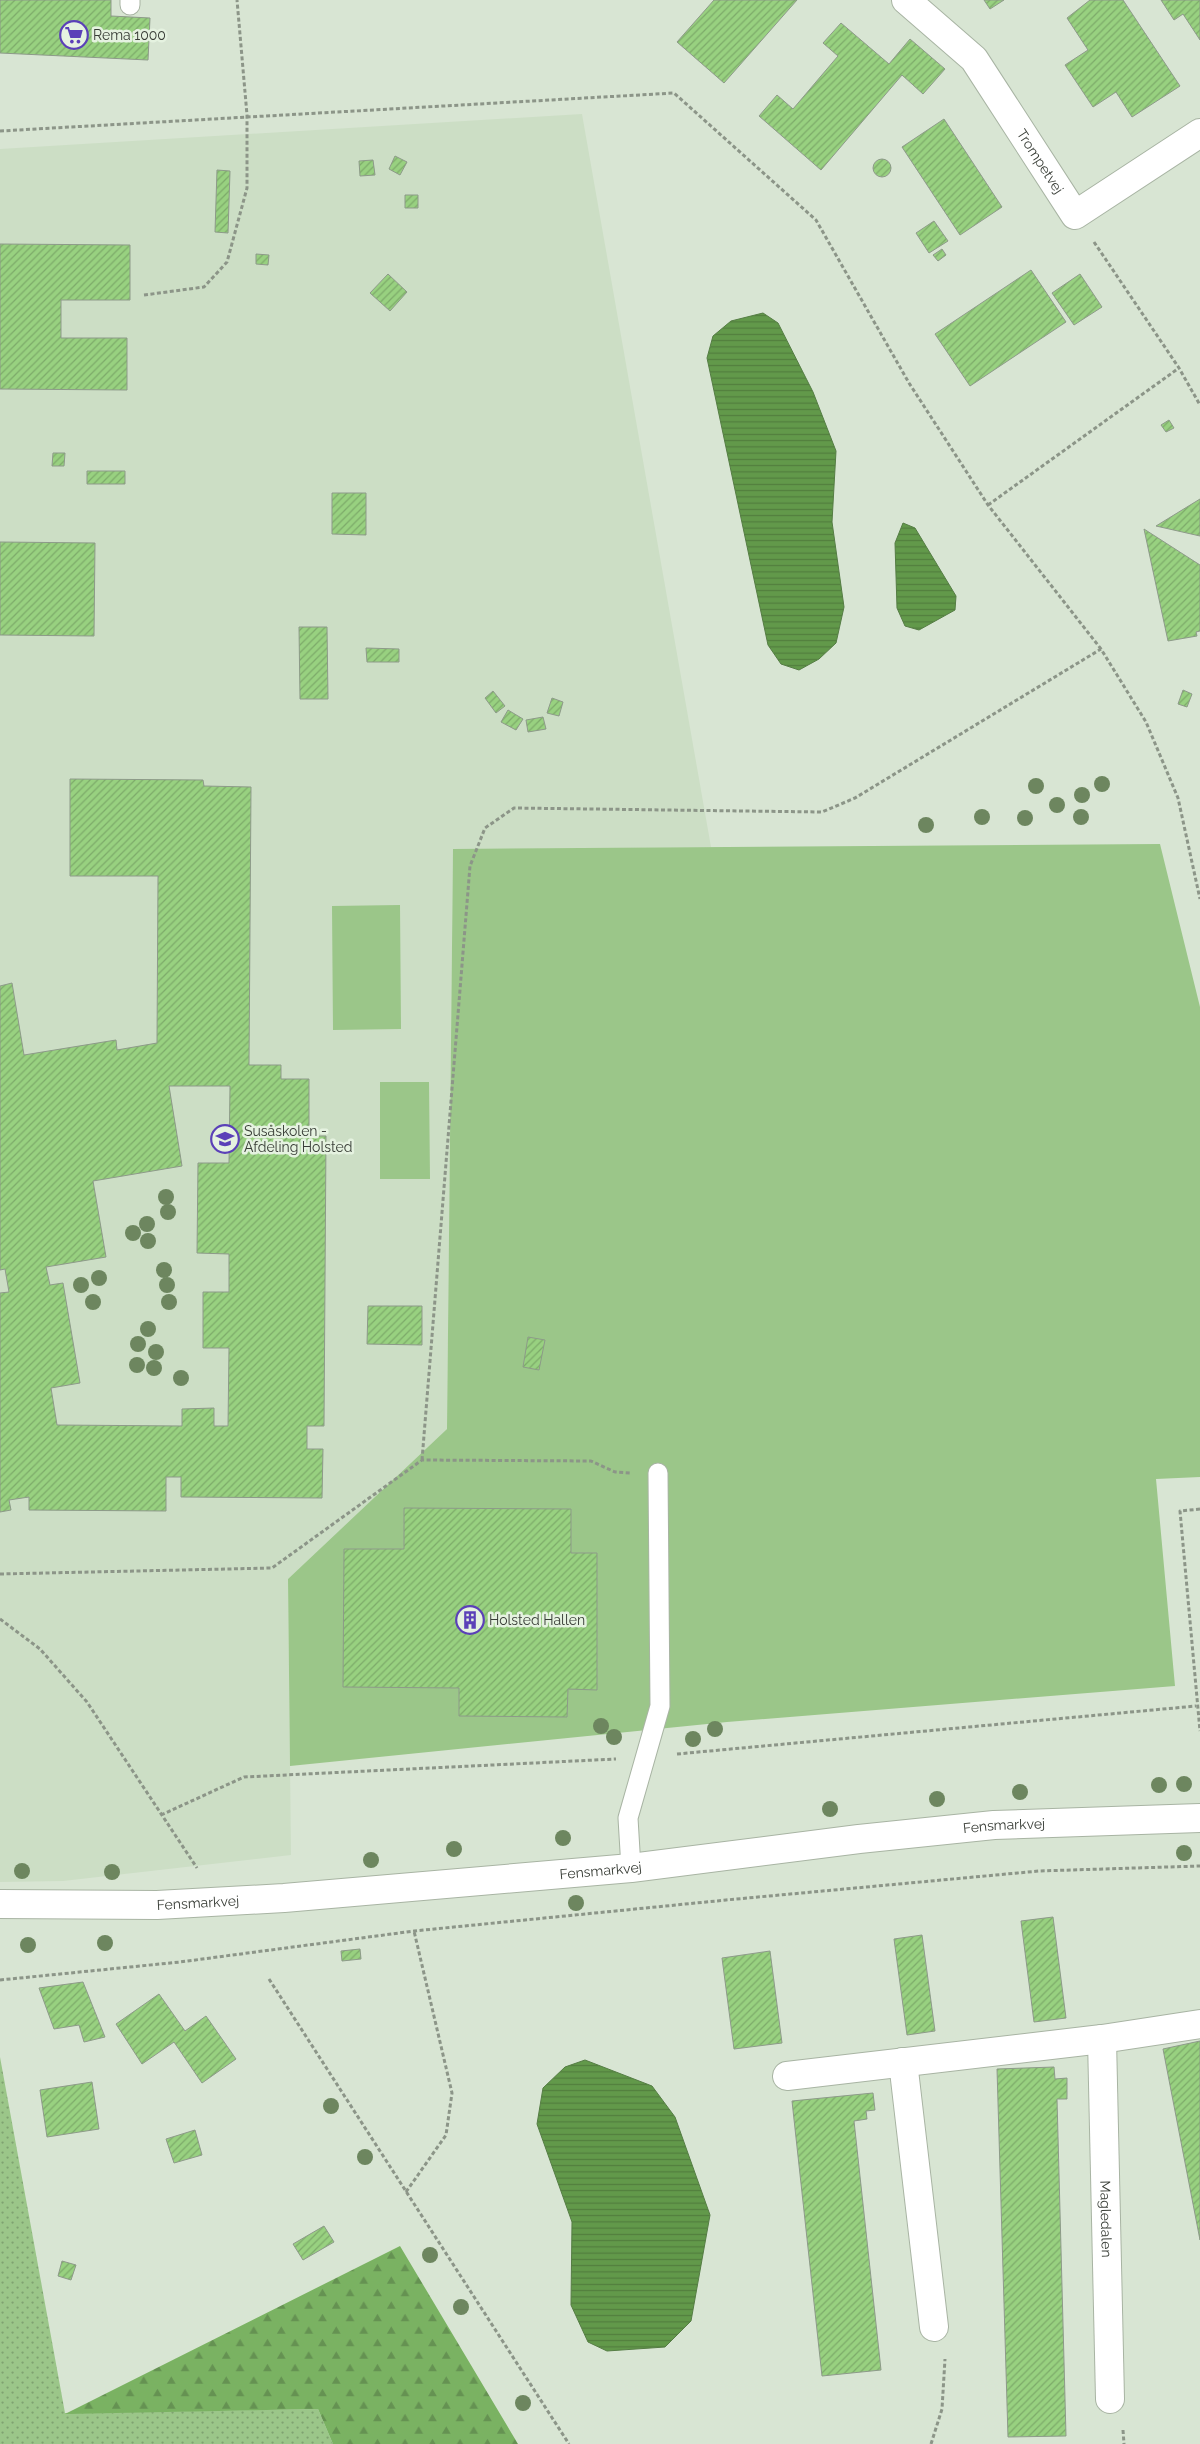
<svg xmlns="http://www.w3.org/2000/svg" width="1200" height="2444" font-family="Raleway,sans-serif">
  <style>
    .built { fill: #ccdec5 }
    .green { fill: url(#green-dots) }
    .forest { fill: url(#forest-firs) }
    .pitch { fill: #9bc689 }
    .water { fill: url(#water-rules); stroke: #557d44 }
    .building { fill: url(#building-hatch); stroke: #8d9a89; fill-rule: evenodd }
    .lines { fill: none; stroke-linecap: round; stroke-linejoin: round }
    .lane-casing { stroke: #a8b4a3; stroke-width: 21 }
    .street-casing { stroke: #a8b4a3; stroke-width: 30 }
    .secondary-casing { stroke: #a8b4a3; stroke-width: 30 }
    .path { stroke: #8c9588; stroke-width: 3; stroke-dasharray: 4 2.5; stroke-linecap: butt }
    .lane { stroke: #fff; stroke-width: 19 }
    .street { stroke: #fff; stroke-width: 28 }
    .secondary { stroke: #fff; stroke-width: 28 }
    .tree { fill: #6d865f }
    .labels { text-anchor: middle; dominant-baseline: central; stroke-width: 5; stroke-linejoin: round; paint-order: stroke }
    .poi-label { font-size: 14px; fill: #383d36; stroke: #e5f2e0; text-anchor: start }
    .street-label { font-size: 14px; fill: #383d36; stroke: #e5f2e0 }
  </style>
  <defs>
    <pattern id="green-dots" width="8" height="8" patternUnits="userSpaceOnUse" patternTransform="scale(1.25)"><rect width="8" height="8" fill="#9bc689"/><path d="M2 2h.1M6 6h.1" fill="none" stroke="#7fa271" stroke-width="1.8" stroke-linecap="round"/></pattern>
    <pattern id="forest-firs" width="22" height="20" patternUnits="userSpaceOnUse" patternTransform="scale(1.25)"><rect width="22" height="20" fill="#7ab262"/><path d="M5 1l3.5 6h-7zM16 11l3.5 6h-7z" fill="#659252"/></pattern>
    <pattern id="water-rules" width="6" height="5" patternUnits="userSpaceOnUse" patternTransform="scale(1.25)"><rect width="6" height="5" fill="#62994a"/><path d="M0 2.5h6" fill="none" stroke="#527e3e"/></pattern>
    <pattern id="building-hatch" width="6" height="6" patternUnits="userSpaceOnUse" patternTransform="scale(1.25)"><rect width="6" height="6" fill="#98d180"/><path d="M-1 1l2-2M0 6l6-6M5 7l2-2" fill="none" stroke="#7dab6a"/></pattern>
  </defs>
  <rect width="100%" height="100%" fill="#d8e5d3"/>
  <path class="built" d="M582 114 711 847 453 850 447 1429 288 1579 291 1855 63 1881 0 1882V149Z"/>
  <path class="green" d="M0 2057 65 2413 318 2409 333 2444H0Z"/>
  <path class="forest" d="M400 2246 518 2444H333L318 2409 65 2414Z"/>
  <path class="pitch" d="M1160 844 1200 1007V1477L1156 1479 1175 1686 727 1722 290 1766 288 1579 447 1429 453 849Z
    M400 905 401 1029 333 1030 332 906Z
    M380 1082H429L430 1179H380Z"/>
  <path class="water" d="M763 313 778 323 813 392 836 451 832 522 844 607 836 643 819 659 799 670 781 664 768 645 707 358 713 336 731 321Z
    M903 523 915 528 956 596 955 610 919 630 905 626 897 608 895 543Z
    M585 2060 652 2086 675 2117 710 2215 691 2321 665 2347 607 2351 588 2342 571 2305 572 2222 537 2124 543 2088 565 2067Z"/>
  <path class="building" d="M0 0H111V16L150 18 148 60 0 53Z
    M714 0H797L724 83 677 42Z
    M984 0H1004L990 9Z
    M1090 0H1123L1180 86 1132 117 1116 92 1093 107 1065 65 1088 50 1067 18Z
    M1161 0H1200V40L1183 14 1174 20Z
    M841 23 889 64 910 39 945 69 923 94 902 75 821 170 759 116 777 95 793 109 838 56 823 43Z
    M944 119 1002 207 960 235 902 147Z
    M395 156 407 162 400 175 389 169Z
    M873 168a9 9 0 1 1 18 0a9 9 0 1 1-18 0Z
    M373 160 375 175 360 176 359 161Z
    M217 170 230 171 228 233 215 232Z
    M405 195H418V208H405Z
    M934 221 948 241 929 253 916 233Z
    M0 244 130 245V300H61V338H127V390L0 389Z
    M942 249 946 255 938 261 933 255Z
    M256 254 269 255 268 265 256 264Z
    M1031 270 1066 322 970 386 935 334Z
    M388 274 407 292 390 311 370 293Z
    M1080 274 1102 307 1074 325 1052 293Z
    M1169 420 1174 428 1166 432 1161 425Z
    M53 453H65L64 466H52Z
    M87 471H125V484H87Z
    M332 493H366V535L332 534Z
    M1200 499V536L1156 526Z
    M1144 529 1200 565V631L1196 632 1197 636 1168 641Z
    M0 542 95 543 94 636 0 635Z
    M299 627H327L328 699H300Z
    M366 648 399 649V662H367Z
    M1183 690 1192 694 1187 707 1178 704Z
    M493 691 505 706 496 713 485 698Z
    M552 698 563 702 559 716 547 713Z
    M508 710 523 719 516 730 501 722Z
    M543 717 546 729 528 732 526 720Z
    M70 779 203 780 204 786 251 787 249 1065H281V1079H309V1136H326L324 1426H307V1449H323L322 1498 181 1497V1477H166V1511L29 1510V1497L9 1500 11 1510 0 1512V1293L9 1292 5 1269 0 1270V986L12 983 24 1055 116 1040 117 1050 157 1043 158 876H70ZM169 1086H230L229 1163H198L197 1253 229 1254V1292H203V1348H229L228 1426H214V1408L182 1409V1426L57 1425 51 1388 80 1383 63 1283 50 1285 46 1267 106 1257 93 1181 182 1166Z
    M368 1306H422V1345L367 1344Z
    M528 1337 545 1340 539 1370 523 1367Z
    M404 1508 571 1509V1553H597V1690L568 1689 567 1717 459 1716V1688L343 1687 344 1549H404Z
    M1053 1917 1066 2018 1034 2022 1021 1921Z
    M922 1935 935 2031 907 2035 894 1939Z
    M360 1949 361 1959 342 1961 341 1951Z
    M770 1951 782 2043 734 2049 722 1958Z
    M83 1982 105 2037 84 2042 79 2025 54 2029 39 1988Z
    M159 1994 185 2031 206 2016 236 2059 202 2083 174 2042 142 2064 116 2024Z
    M1200 2041V2240L1163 2049Z
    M1054 2067 1055 2079 1067 2078V2099H1057L1066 2436 1008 2437 997 2069Z
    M92 2082 99 2129 47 2137 40 2090Z
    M873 2093 875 2110 866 2111 867 2119 854 2121 881 2370 822 2376 792 2101Z
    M195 2130 202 2155 174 2163 166 2139Z
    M324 2226 334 2242 303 2260 293 2244Z
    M62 2261 76 2265 71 2280 58 2276Z"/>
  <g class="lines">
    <defs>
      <path id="lane" d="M130 5V0
        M631 1868 628 1818 660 1706 658 1473"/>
      <g id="street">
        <path id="s1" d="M906 0 974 59 1075 215 1200 133"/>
        <path id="s2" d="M1102 2039 1110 2399"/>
        <path d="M903 2062 934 2327"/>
        <path d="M787 2076 1102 2039 1200 2024"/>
      </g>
      <g id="secondary">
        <path id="s3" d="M0 1904 157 1905 284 1898 631 1868 859 1839 994 1825 1200 1818"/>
      </g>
    </defs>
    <use href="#lane" class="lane-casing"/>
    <use href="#street" class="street-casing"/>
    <use href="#secondary" class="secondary-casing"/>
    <path class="path" d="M0 131 674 93 816 220 909 383 988 505 1101 649 1146 722 1178 798 1200 899
      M1094 242 1179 368 1200 405
      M144 295 204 287 227 262 247 188V115L237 0
      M988 505 1179 368
      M422 1460 470 866 485 828 514 808 822 812 855 798 1101 649
      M1200 1509 1180 1511 1200 1731
      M0 1574 272 1568 422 1460 591 1461 615 1472 630 1473
      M0 1619 40 1649 87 1702 197 1868
      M677 1754 1196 1706
      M161 1815 244 1777 616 1759
      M269 1979 569 2444
      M0 1980 180 1962 414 1931 726 1900 1039 1871 1200 1866
      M406 2192 446 2135 452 2093 414 1931
      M1123 2430 1124 2444
      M931 2444 942 2409 945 2359"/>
    <use href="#lane" class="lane"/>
    <use href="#street" class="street"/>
    <use href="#secondary" class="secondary"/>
  </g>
  <g class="tree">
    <circle cx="1102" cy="784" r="8"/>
    <circle cx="1036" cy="786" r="8"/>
    <circle cx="1082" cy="795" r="8"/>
    <circle cx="1057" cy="805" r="8"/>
    <circle cx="982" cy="817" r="8"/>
    <circle cx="1081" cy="817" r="8"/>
    <circle cx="1025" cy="818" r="8"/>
    <circle cx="926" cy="825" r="8"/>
    <circle cx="166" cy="1197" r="8"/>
    <circle cx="168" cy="1212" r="8"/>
    <circle cx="147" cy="1224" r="8"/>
    <circle cx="133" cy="1233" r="8"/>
    <circle cx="148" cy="1241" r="8"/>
    <circle cx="164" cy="1270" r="8"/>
    <circle cx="99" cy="1278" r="8"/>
    <circle cx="81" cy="1285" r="8"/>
    <circle cx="167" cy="1285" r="8"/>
    <circle cx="93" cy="1302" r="8"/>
    <circle cx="169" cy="1302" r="8"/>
    <circle cx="148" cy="1329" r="8"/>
    <circle cx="138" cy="1344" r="8"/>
    <circle cx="156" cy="1352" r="8"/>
    <circle cx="137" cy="1365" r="8"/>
    <circle cx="154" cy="1368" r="8"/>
    <circle cx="181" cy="1378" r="8"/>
    <circle cx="601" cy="1726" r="8"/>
    <circle cx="715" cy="1729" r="8"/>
    <circle cx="614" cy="1737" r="8"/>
    <circle cx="693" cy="1739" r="8"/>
    <circle cx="1184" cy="1784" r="8"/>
    <circle cx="1159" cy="1785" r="8"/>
    <circle cx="1020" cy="1792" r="8"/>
    <circle cx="937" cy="1799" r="8"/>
    <circle cx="830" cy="1809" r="8"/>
    <circle cx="563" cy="1838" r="8"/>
    <circle cx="454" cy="1849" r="8"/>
    <circle cx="1184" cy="1853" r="8"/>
    <circle cx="371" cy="1860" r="8"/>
    <circle cx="22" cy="1871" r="8"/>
    <circle cx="112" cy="1872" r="8"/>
    <circle cx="576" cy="1903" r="8"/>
    <circle cx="105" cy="1943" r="8"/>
    <circle cx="28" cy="1945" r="8"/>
    <circle cx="331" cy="2106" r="8"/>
    <circle cx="365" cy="2157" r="8"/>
    <circle cx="430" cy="2255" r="8"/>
    <circle cx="461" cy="2307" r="8"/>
    <circle cx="523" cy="2403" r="8"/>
  </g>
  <defs>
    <symbol id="supermarket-ring" viewBox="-11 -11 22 22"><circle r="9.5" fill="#e5f2e0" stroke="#5b40b8" stroke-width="1.5"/><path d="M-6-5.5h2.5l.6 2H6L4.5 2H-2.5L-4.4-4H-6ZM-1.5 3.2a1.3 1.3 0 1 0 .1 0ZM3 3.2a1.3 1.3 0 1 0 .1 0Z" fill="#5b40b8"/></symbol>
    <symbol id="school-ring" viewBox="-11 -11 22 22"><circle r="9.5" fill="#e5f2e0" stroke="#5b40b8" stroke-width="1.5"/><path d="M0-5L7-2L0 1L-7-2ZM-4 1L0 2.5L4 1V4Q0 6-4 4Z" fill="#5b40b8"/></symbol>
    <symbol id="building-ring" viewBox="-11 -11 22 22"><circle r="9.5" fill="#e5f2e0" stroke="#5b40b8" stroke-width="1.5"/><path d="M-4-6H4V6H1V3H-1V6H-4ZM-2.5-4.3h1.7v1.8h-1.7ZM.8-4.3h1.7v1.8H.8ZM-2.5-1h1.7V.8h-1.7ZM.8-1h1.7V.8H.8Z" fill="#5b40b8"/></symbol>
  </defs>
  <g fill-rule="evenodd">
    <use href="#supermarket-ring" x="58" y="19" width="32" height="32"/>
    <use href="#school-ring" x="209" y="1123" width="32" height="32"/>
    <use href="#building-ring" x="454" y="1604" width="32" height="32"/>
  </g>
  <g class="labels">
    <g class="poi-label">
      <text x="93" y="35">Rema 1000</text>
      <text x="244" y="1131">Susåskolen -<tspan x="244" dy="16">Afdeling Holsted</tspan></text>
      <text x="489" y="1620">Holsted Hallen</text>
    </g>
    <g class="street-label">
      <text stroke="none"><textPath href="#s1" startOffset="212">Trompetvej</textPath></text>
      <text stroke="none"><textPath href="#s3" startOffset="1008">Fensmarkvej</textPath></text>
      <text stroke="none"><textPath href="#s3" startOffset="602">Fensmarkvej</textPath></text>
      <text stroke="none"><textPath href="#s3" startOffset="198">Fensmarkvej</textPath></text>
      <text stroke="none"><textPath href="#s2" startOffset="180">Magledalen</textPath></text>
    </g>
  </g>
</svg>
